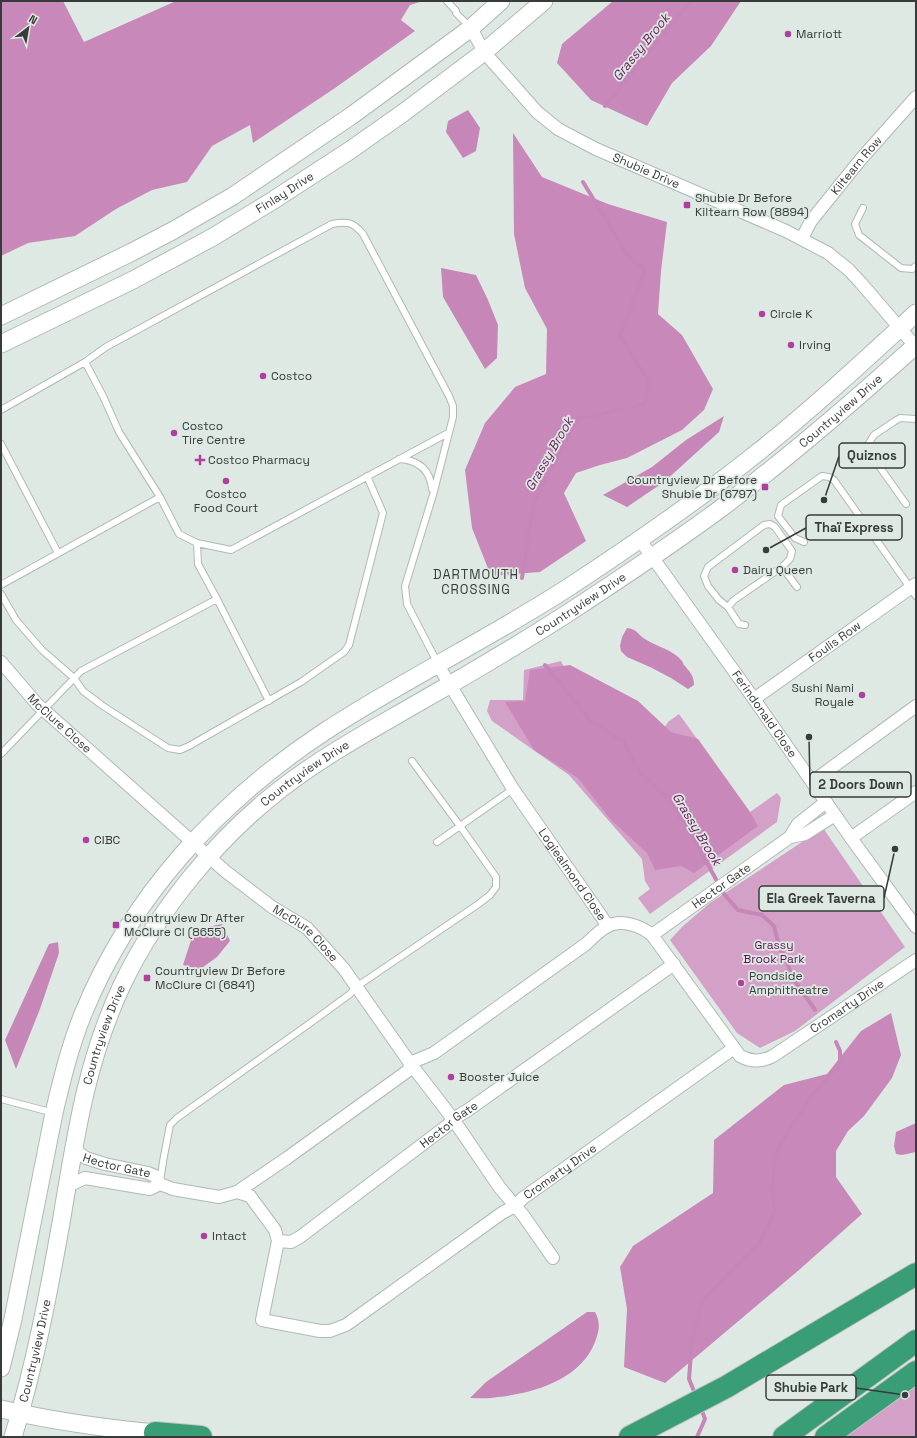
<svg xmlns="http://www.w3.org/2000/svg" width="917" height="1438" font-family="'Space Grotesk',sans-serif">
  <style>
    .green { fill: #d3a1c7 }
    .forest { fill: #c889ba }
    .water { fill: #c687b8 }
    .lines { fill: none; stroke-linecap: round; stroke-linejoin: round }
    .stream { stroke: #c687b8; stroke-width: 4 }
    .lane-casing { stroke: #afb9b4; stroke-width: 8 }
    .street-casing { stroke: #afb9b4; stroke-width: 14 }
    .secondary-casing { stroke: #afb9b4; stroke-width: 19 }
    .highway-casing { stroke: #c3c4c4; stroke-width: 24 }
    .lane { stroke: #fff; stroke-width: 6 }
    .street { stroke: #fff; stroke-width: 12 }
    .secondary { stroke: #fff; stroke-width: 17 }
    .highway { stroke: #399d76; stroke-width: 22 }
    .poi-dot { fill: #af3f9c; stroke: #dfe9e4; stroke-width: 1.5 }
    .labels { text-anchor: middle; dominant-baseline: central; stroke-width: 3.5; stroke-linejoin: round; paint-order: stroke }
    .poi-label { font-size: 12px; fill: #373b39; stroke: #dfe9e4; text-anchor: start }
    .street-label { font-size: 12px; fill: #373b39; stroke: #dfe9e4 }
    .park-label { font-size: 12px; fill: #5e1253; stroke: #dfe9e4 }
    .water-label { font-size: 13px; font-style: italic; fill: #661b5a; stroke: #dfe9e4 }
    .neighbourhood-label { font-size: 13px; letter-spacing: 1px; fill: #373b39; stroke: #dfe9e4 }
    .leader { fill: none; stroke: #373b39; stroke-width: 1.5 }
    .callout-dot { fill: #373b39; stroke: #dfe9e4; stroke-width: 1.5 }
    .callout { fill: #dfe9e4; stroke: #373b39; stroke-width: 1.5 }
    .callout-label { font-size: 13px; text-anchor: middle; font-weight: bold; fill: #373b39 }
  </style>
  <rect width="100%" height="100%" fill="#dfe9e4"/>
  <path class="green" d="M561 661 575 691 656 740 668 722 679 714 750 812 777 793 781 798 777 822 650 914 638 898 650 889 645 881 642 859 569 775 492 721 487 711 490 700H523L524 670Z
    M823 828 905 947 795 1031 760 1048 737 1033 670 940 683 926 710 903Z
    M916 1380V1437H823Z"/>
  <path class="forest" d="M1 1H63L84 42 176 1H423L410 5 401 20 415 31 335 88 253 143 250 125 212 146 187 182 152 190 116 209 75 236 28 243 1 256Z
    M613 1H741L711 46 672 83 647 126 591 100 557 63 562 44Z
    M513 133 542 177 608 204 667 222 661 271 658 314 682 335 713 389 704 410 682 430 627 458 600 465 576 473 564 493 586 541 540 572 491 576 472 528 465 470 485 423 515 387 546 374 547 329 525 288 514 234Z
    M570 665 638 701 671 732 698 739 750 812 758 826 694 873 681 866 655 870 647 853 611 820 578 778 534 750 505 702 525 701 530 670Z
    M891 1013 901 1055 892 1078 864 1116 848 1131 836 1151V1177L862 1214 799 1270 665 1383 624 1367 627 1309 620 1267 633 1246 713 1193 714 1140 784 1085 827 1074 861 1031Z"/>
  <path class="water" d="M468 110 480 128 476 151 463 158 446 132 448 121Z
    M441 268 476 275 488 300 498 325 497 358 485 369 443 297Z
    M724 416 719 432 664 482 627 507 603 495 652 467 686 440Z
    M627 628C637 629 637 634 645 639 655 646 674 650 682 661 683 662 683 665 685 666 690 672 694 676 694 685L688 689 671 678 650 667 627 657 621 651 620 646 622 637Z
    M222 924 230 941 217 957 199 970 183 965 192 937 207 927Z
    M58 942 59 953 40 1009 16 1069 5 1040 49 944Z
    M916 1123V1152L902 1155 896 1154 894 1146 896 1132Z
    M587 1312H595C601 1322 599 1332 595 1342 581 1379 535 1393 498 1397 489 1399 479 1398 470 1398L486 1382Z"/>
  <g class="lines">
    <path class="stream" d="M605 106 691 1
      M522 578 534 501 578 419 645 404 648 380 620 336 645 270 628 256 583 182
      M545 665 591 721 623 741 640 773 665 795 688 828 724 894 738 910 762 915 774 926 779 946 786 960 793 978 815 1010
      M696 1396 689 1379 692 1340 702 1301 759 1243 775 1211 772 1192 775 1157 783 1139 812 1095 840 1064V1051L836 1042
      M697 1437 705 1419 701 1408"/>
    <defs>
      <path id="lane" d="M447 1 456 11V13L471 28
        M863 208 855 224 859 235 901 268 912 269 916 266
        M85 362 103 396 119 432 160 497 179 534 197 543 231 550 448 433
        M1 410 85 362 106 347 332 224C347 221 353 222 363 234L449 396 453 406V417L433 495 405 586 407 604 438 664
        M1 444 58 553
        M399 459C419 460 430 470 432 489
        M906 504 869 452V443L874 435 895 421 900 418 916 419
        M804 542 795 538 778 516 781 505 822 476 829 477 834 480 916 596
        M197 543 198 564 217 599 269 701
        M782 567 797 587
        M1 585 160 497
        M1 594 16 620 42 650 74 678 83 691 103 706 168 748 180 750 189 746 301 682 344 652 349 645 383 513 367 476
        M728 607 734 600 782 567 790 559 792 551 775 527 770 524 764 525 708 567 704 576 708 586 719 600 728 607 739 624 745 625
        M1 754 81 671 217 599
        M412 761 460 826 437 842
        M1 1099 54 1113
        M160 1181 164 1156 170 1125 177 1118 320 1016 350 994 356 987 477 905 490 895 496 887V877L460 826 513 789"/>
      <g id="street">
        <path id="s1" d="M471 28 484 52 537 112 558 129 596 149 786 231 828 253 849 270 861 283 916 347"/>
        <path id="s2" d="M802 238 811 221 861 159 916 97"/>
        <path id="s3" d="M640 540 754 699 856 845 916 927"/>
        <path id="s4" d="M1 662 37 704 225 871 272 907 307 928 344 969 410 1063 453 1119 500 1188 523 1215 553 1258"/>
        <path id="s5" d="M438 665 513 789 608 926"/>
        <path id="s6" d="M754 699 916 584"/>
        <path d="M812 782 916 706"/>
        <path d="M790 837 805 834 835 815"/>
        <path d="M851 838 916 792"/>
        <path id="s7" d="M652 935 790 837 798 824 826 802"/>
        <path id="s8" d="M72 1148 86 1158 105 1164 148 1173 155 1176 160 1184 173 1189 219 1197 237 1192 250 1196 275 1230 278 1241 262 1320 320 1331H330L346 1325 502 1213 515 1206 523 1198 734 1048"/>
        <path d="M66 1187 85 1178 150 1189 160 1184"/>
        <path id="s9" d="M237 1192 287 1158 409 1070 410 1063 434 1053 586 944C593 937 600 930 608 926 622 919 641 926 652 935L740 1056C751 1062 762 1062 773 1056L916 960"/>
        <path id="s10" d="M278 1241 291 1242 300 1237 448 1125 453 1119 468 1110 674 964"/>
      </g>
      <g id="secondary">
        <path d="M1 316 132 252 174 230 233 196 351 116 471 28 501 1"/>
        <path id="s11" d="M1 344 133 280 213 237 272 201 349 151 403 113 484 52 544 1"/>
        <path d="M1 1368 13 1319 54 1113C62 1079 70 1046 83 1014 131 896 218 802 324 732 403 680 489 639 569 587 633 545 697 501 757 453 812 409 864 361 916 313"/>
        <path d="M1 1409C52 1421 103 1428 155 1433"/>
        <path id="s12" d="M13 1437C35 1365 49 1291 62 1217 76 1134 86 1062 122 985 158 910 217 838 282 788 326 754 375 728 423 700 471 673 518 645 565 615 617 581 670 546 720 509 788 458 853 402 916 345"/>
      </g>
      <path id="highway" d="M155 1433 201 1437
        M630 1437 726 1387 916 1274
        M784 1437 916 1341
        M826 1437 916 1372"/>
    </defs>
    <use href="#lane" class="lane-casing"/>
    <use href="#street" class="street-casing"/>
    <use href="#secondary" class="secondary-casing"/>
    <use href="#highway" class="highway-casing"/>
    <use href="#lane" class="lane"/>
    <use href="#street" class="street"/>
    <use href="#secondary" class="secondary"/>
    <use href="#highway" class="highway"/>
  </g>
  <g class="poi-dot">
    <circle cx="788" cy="34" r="4"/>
    <rect x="683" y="201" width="8" height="8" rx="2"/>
    <circle cx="762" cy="314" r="4"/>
    <circle cx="791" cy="345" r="4"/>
    <circle cx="263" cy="376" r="4"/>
    <circle cx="174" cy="433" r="4"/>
    <path d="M198 454h4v4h4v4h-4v4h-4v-4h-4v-4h4z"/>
    <circle cx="226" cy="481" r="4"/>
    <rect x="761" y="483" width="8" height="8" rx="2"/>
    <circle cx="735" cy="570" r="4"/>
    <circle cx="862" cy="695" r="4"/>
    <circle cx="86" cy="840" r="4"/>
    <rect x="112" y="921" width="8" height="8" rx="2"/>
    <rect x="143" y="974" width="8" height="8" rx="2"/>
    <circle cx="741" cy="983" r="4"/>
    <circle cx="451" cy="1077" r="4"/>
    <circle cx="204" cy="1236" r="4"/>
  </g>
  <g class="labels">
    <g class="poi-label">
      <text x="796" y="34">Marriott</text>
      <text x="695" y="198">Shubie Dr Before<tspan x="695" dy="14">Kiltearn Row (8894)</tspan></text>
      <text x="770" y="314">Circle K</text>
      <text x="799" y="345">Irving</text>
      <text x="271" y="376">Costco</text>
      <text x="182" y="426">Costco<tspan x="182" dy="14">Tire Centre</tspan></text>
      <text x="208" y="460">Costco Pharmacy</text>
      <text x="757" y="480" text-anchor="end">Countryview Dr Before<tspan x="757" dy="14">Shubie Dr (6797)</tspan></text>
      <text x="226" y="494" text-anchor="middle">Costco<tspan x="226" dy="14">Food Court</tspan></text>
      <text x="743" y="570">Dairy Queen</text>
      <text x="854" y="688" text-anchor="end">Sushi Nami<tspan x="854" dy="14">Royale</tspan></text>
      <text x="94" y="840">CIBC</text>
      <text x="124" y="918">Countryview Dr After<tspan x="124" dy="14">McClure Cl (8655)</tspan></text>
      <text x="155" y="971">Countryview Dr Before<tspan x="155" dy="14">McClure Cl (6841)</tspan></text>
      <text x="749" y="976">Pondside<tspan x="749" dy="14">Amphitheatre</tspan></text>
      <text x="459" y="1077">Booster Juice</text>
      <text x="212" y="1236">Intact</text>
    </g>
    <g class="street-label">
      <text stroke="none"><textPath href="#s2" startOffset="91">Kiltearn Row</textPath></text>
      <text stroke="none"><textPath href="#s1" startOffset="232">Shubie Drive</textPath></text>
      <text stroke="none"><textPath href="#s11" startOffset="322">Finlay Drive</textPath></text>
      <text stroke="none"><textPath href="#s12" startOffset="1397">Countryview Drive</textPath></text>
      <text stroke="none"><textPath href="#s12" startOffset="1073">Countryview Drive</textPath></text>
      <text stroke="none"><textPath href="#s6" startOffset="99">Foulis Row</textPath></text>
      <text stroke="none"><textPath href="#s3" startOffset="214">Ferindonald Close</textPath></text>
      <text stroke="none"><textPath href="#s4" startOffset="85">McClure Close</textPath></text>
      <text stroke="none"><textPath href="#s12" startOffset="749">Countryview Drive</textPath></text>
      <text stroke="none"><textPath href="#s5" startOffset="249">Logiealmond Close</textPath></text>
      <text stroke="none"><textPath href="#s7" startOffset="85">Hector Gate</textPath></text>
      <text stroke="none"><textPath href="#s4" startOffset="409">McClure Close</textPath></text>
      <text stroke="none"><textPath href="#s9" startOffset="780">Cromarty Drive</textPath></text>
      <text stroke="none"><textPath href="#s12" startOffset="413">Countryview Drive</textPath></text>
      <text stroke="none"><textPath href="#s10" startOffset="210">Hector Gate</textPath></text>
      <text stroke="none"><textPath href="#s8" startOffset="49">Hector Gate</textPath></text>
      <text stroke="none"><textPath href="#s8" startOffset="675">Cromarty Drive</textPath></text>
      <text stroke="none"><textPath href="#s12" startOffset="89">Countryview Drive</textPath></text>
    </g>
    <g class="park-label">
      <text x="774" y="945">Grassy<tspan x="774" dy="14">Brook Park</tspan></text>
    </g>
    <g class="water-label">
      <text transform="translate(641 47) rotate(-51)">Grassy Brook</text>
      <text transform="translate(549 454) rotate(-60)">Grassy Brook</text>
      <text transform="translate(697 829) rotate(59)">Grassy Brook</text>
    </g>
    <g class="neighbourhood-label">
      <text x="476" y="574">DARTMOUTH<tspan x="476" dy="15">CROSSING</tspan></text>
    </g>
  </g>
  <path class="leader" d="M824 500L839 456M766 550L806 528M809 737L810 785M895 849L884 898M905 1395L856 1388"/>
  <g class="callout-dot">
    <circle cx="824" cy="500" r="4"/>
    <circle cx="766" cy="550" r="4"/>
    <circle cx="809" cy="737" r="4"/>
    <circle cx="895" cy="849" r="4"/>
    <circle cx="905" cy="1395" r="4"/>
  </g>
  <g class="callout">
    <rect x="839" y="443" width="66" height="25" rx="4"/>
    <rect x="806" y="515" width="96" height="25" rx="4"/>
    <rect x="810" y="772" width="101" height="25" rx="4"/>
    <rect x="759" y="886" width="125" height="25" rx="4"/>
    <rect x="766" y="1375" width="90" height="25" rx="4"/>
  </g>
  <g class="callout-label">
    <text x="872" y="460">Quiznos</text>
    <text x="854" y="532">Thaï Express</text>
    <text x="861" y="789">2 Doors Down</text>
    <text x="821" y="903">Ela Greek Taverna</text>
    <text x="811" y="1392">Shubie Park</text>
  </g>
  <rect width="917" height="1438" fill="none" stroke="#373b39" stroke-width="4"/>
  <g transform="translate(28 28) rotate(31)" stroke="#dfe9e4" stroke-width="3" paint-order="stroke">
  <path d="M0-3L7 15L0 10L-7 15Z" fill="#373b39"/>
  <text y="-6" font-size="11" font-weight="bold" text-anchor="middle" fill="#373b39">N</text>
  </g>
</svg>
